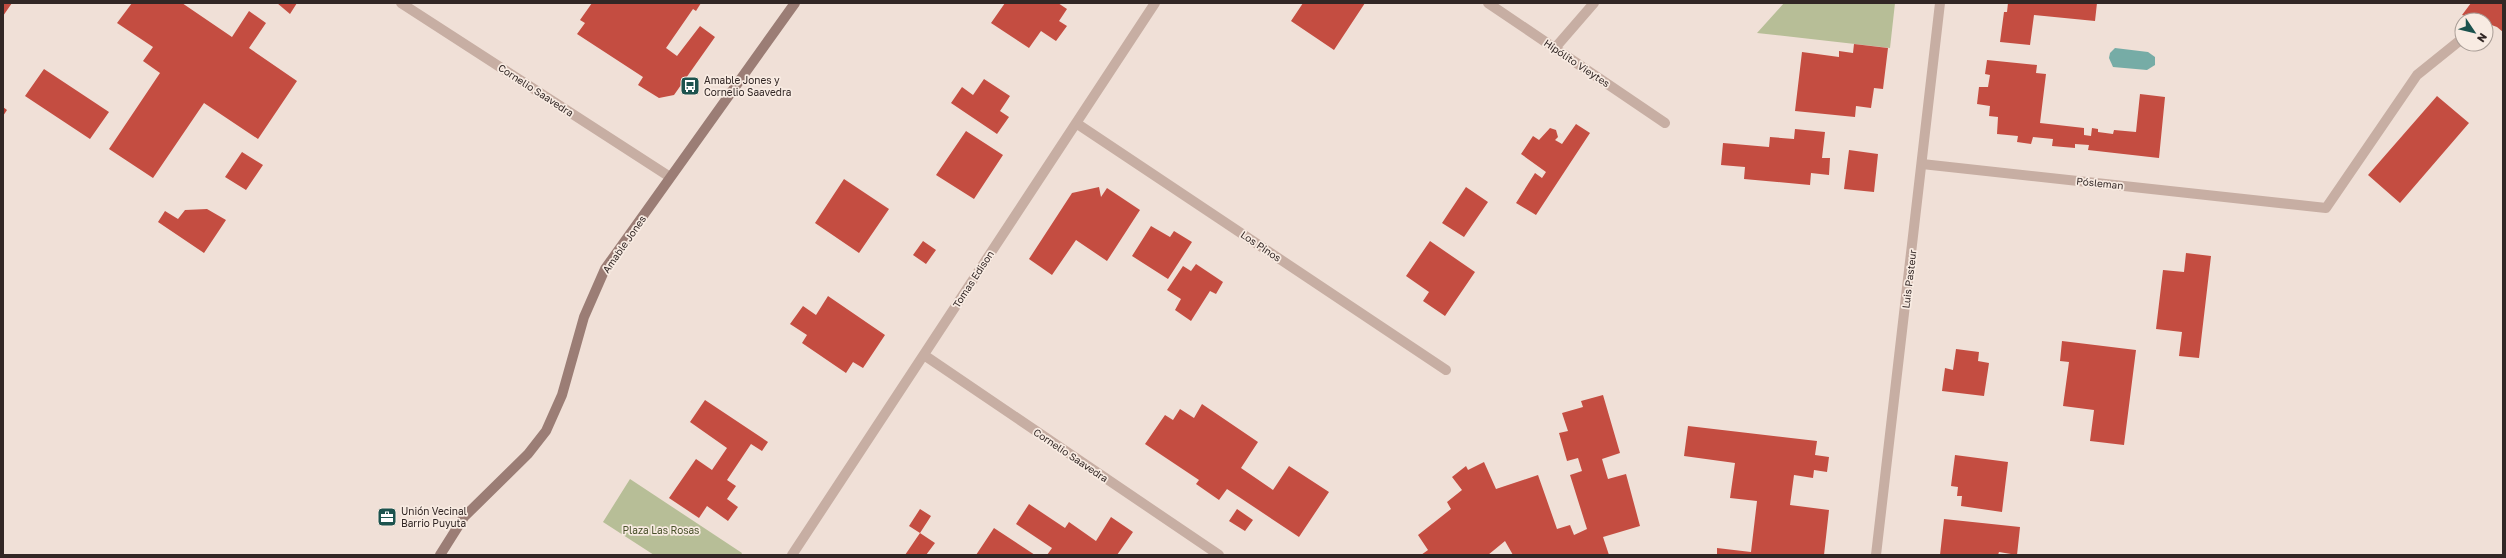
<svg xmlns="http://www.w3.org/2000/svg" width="2506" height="558" font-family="'Golos Text',sans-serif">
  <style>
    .green { fill: #b7be97 }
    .water { fill: #76aca6 }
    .building { fill: #c44d41 }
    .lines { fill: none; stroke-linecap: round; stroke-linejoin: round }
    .street { stroke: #c7aea3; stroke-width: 10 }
    .secondary { stroke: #9b7d75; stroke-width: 10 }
    .labels { text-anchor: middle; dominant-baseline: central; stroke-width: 3.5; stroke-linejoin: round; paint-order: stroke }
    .street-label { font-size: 10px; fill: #322725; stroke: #f8ebe2 }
    .poi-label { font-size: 10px; fill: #322725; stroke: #f8ebe2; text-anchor: start }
    .park-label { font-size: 10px; fill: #485029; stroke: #f8ebe2 }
  </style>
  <rect width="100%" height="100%" fill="#f0e0d7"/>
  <path class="green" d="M1784 3H1895L1890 48 1757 33Z
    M630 479 742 553 741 555H654L603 522Z"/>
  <path class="water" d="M2115 48 2148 52 2155 57V65L2147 70 2113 67 2109 58 2110 53Z"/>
  <path class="building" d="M3 3H12L3 16Z
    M132 3H182L232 37 249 11 266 23 249 48 297 81 258 139 204 103 153 178 109 149 160 73 143 61 153 47 117 23Z
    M277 3H297L290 14Z
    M592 3H701L696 11 693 9 666 48 677 56 700 26 715 37 674 95 659 98 638 85 643 77 577 34 585 23 580 20Z
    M1005 3H1058L1067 9 1059 21 1067 26 1056 41 1041 31 1029 48 991 23Z
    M1303 3H1365L1334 50 1291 21Z
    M2008 3H2097L2095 21 2034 15 2030 45 2000 42 2004 12H2007Z
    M2471 3H2503V32L2497 27 2486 23V20H2478L2462 15Z
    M1854 44 1888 48 1883 89 1874 88 1871 108 1856 106 1855 117 1795 111 1802 52 1839 57V51L1853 53Z
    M1987 60 2037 65 2036 73 2046 74 2040 123 2084 128V135L2091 136 2092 128 2098 129V132L2113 134 2114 130 2136 132 2140 94 2165 97 2159 158 2088 150 2089 145 2075 144V148L2052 146 2053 139 2033 137 2031 144 2017 142 2018 136 1997 134 1998 117 1989 116 1990 106 1977 104 1979 87H1988L1990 75 1985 74Z
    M44 69 109 112 90 139 25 96Z
    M984 79 1010 96 1000 111 1009 117 997 134 951 103 962 87 973 95Z
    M2437 96 2469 123 2400 203 2368 175Z
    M3 107 7 110 3 116Z
    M1576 124 1590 133 1536 215 1516 203 1535 173 1542 178 1546 172 1521 154 1533 136 1539 140 1550 128 1556 130 1558 137 1555 140 1562 144Z
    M1795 129 1825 132 1822 158H1830L1829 175 1811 173 1810 185 1744 179 1745 167 1721 165 1723 143 1769 147 1770 137 1794 139Z
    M966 131 1003 155 974 199 936 175Z
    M1849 150 1878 154 1874 192 1844 189Z
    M242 152 263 165 246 190 225 177Z
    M844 179 889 209 859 253 815 223Z
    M1099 187 1101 197 1107 188 1140 210 1107 261 1076 240 1052 275 1029 259 1072 193Z
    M1466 187 1488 202 1464 237 1442 223Z
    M207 209 226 220 204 253 158 222 165 211 178 219 185 210Z
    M1151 226 1170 237 1174 231 1192 242 1168 279 1132 256Z
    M923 241 936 250 926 264 913 255Z
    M1430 241 1475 272 1445 316 1423 301 1429 292 1406 276Z
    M2186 253 2211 256 2199 358 2179 356 2182 332 2156 329 2163 270 2184 272Z
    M1196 264 1223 282 1216 294 1210 291 1191 321 1175 310 1181 299 1167 290 1183 266 1191 271Z
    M828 296 885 335 863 368 853 362 846 373 802 343 807 335 790 324 803 306 816 315Z
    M2062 341 2136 350 2124 445 2090 441 2094 410 2063 406 2069 362 2060 361Z
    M1956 349 1979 352 1978 361 1989 363 1984 396 1942 391 1945 368 1953 370Z
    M1603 395 1620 453 1602 459 1608 479 1626 474 1640 526 1603 537 1609 555H1513L1505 541 1488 555H1421L1428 550 1418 535 1451 509 1447 502 1462 490 1452 477 1466 466 1468 470 1484 462 1496 489 1538 475 1557 529 1570 525 1574 535 1587 529 1570 475 1582 471 1578 458 1567 461 1559 433 1568 431 1562 413 1583 407 1581 401Z
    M705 400 768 442 762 451 751 444 727 480 736 486 727 499 738 507 728 521 707 506 699 518 669 498 696 459 712 470 727 448 690 422Z
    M1202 404 1258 442 1241 468 1273 490 1289 466 1329 492 1299 537 1227 489 1219 500 1196 484 1199 480 1145 444 1165 415 1173 420 1180 409 1194 418Z
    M1688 426 1817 441 1815 455 1829 457 1827 472 1814 470 1813 478 1794 475 1790 505 1829 510 1824 555H1717V548L1751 552 1757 501 1730 498 1735 463 1684 456Z
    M1955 455 2008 462 2002 512 1961 506 1962 496H1957L1958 487 1951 486Z
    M1029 504 1065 528 1069 522 1096 541 1111 517 1133 532 1117 555H1047L1052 548 1016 524Z
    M920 509 931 516 920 533 909 526Z
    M1237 509 1253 520 1245 531 1229 521Z
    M1944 519 2020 527 2017 555 1999 552 1998 555H1940Z
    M994 528 1035 555H976Z
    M920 533 935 543 926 555H905Z"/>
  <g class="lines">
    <path class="street" d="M401 3 670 177
      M1488 3 1665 123
      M1555 48 1594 3
      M1076 123 1446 370
      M1922 164 2326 208 2417 75 2458 42
      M924 355 1219 555
      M792 555 1155 3
      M1876 555 1940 3"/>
    <path class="secondary" d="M440 555 464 517 528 454 546 431 562 395 584 317 605 269 795 3"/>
  </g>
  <defs>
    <symbol id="bus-square" viewBox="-11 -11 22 22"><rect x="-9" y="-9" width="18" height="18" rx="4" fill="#1c534e" stroke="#f8ebe2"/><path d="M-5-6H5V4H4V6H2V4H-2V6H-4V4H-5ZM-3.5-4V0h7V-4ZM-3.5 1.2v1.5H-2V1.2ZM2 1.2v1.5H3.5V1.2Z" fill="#fff"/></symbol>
    <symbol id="office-square" viewBox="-11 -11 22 22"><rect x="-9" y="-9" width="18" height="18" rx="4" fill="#1c534e" stroke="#f8ebe2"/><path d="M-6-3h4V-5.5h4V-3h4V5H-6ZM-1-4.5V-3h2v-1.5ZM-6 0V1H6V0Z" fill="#fff"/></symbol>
  </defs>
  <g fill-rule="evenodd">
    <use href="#bus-square" x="679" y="75" width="22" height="22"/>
    <use href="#office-square" x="376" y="506" width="22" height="22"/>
  </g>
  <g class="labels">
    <g class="street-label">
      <text transform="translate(1577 63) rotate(34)">Hipólito Vieytes</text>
      <text transform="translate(536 90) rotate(33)">Cornelio Saavedra</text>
      <text transform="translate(2100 183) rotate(6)">Pósleman</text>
      <text transform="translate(624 244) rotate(-55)">Amable Jones</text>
      <text transform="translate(1261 246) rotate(34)">Los Pinos</text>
      <text transform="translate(973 279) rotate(-57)">Tomas Edison</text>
      <text transform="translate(1909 279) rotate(-83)">Luis Pasteur</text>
      <text transform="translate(1071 455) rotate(34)">Cornelio Saavedra</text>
    </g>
    <g class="poi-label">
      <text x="704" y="80">Amable Jones y<tspan x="704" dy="12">Cornelio Saavedra</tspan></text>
      <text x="401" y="511">Unión Vecinal<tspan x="401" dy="12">Barrio Puyuta</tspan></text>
    </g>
    <g class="park-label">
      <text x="661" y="530">Plaza Las Rosas</text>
    </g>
  </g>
  <rect width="2506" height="558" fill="none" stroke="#322725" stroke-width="8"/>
  <g transform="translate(2474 32) rotate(125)"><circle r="19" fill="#f8ebe2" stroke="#a99d96"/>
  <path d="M0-3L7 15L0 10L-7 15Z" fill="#1c534e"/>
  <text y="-6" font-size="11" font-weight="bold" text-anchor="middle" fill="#322725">N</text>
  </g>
</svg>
